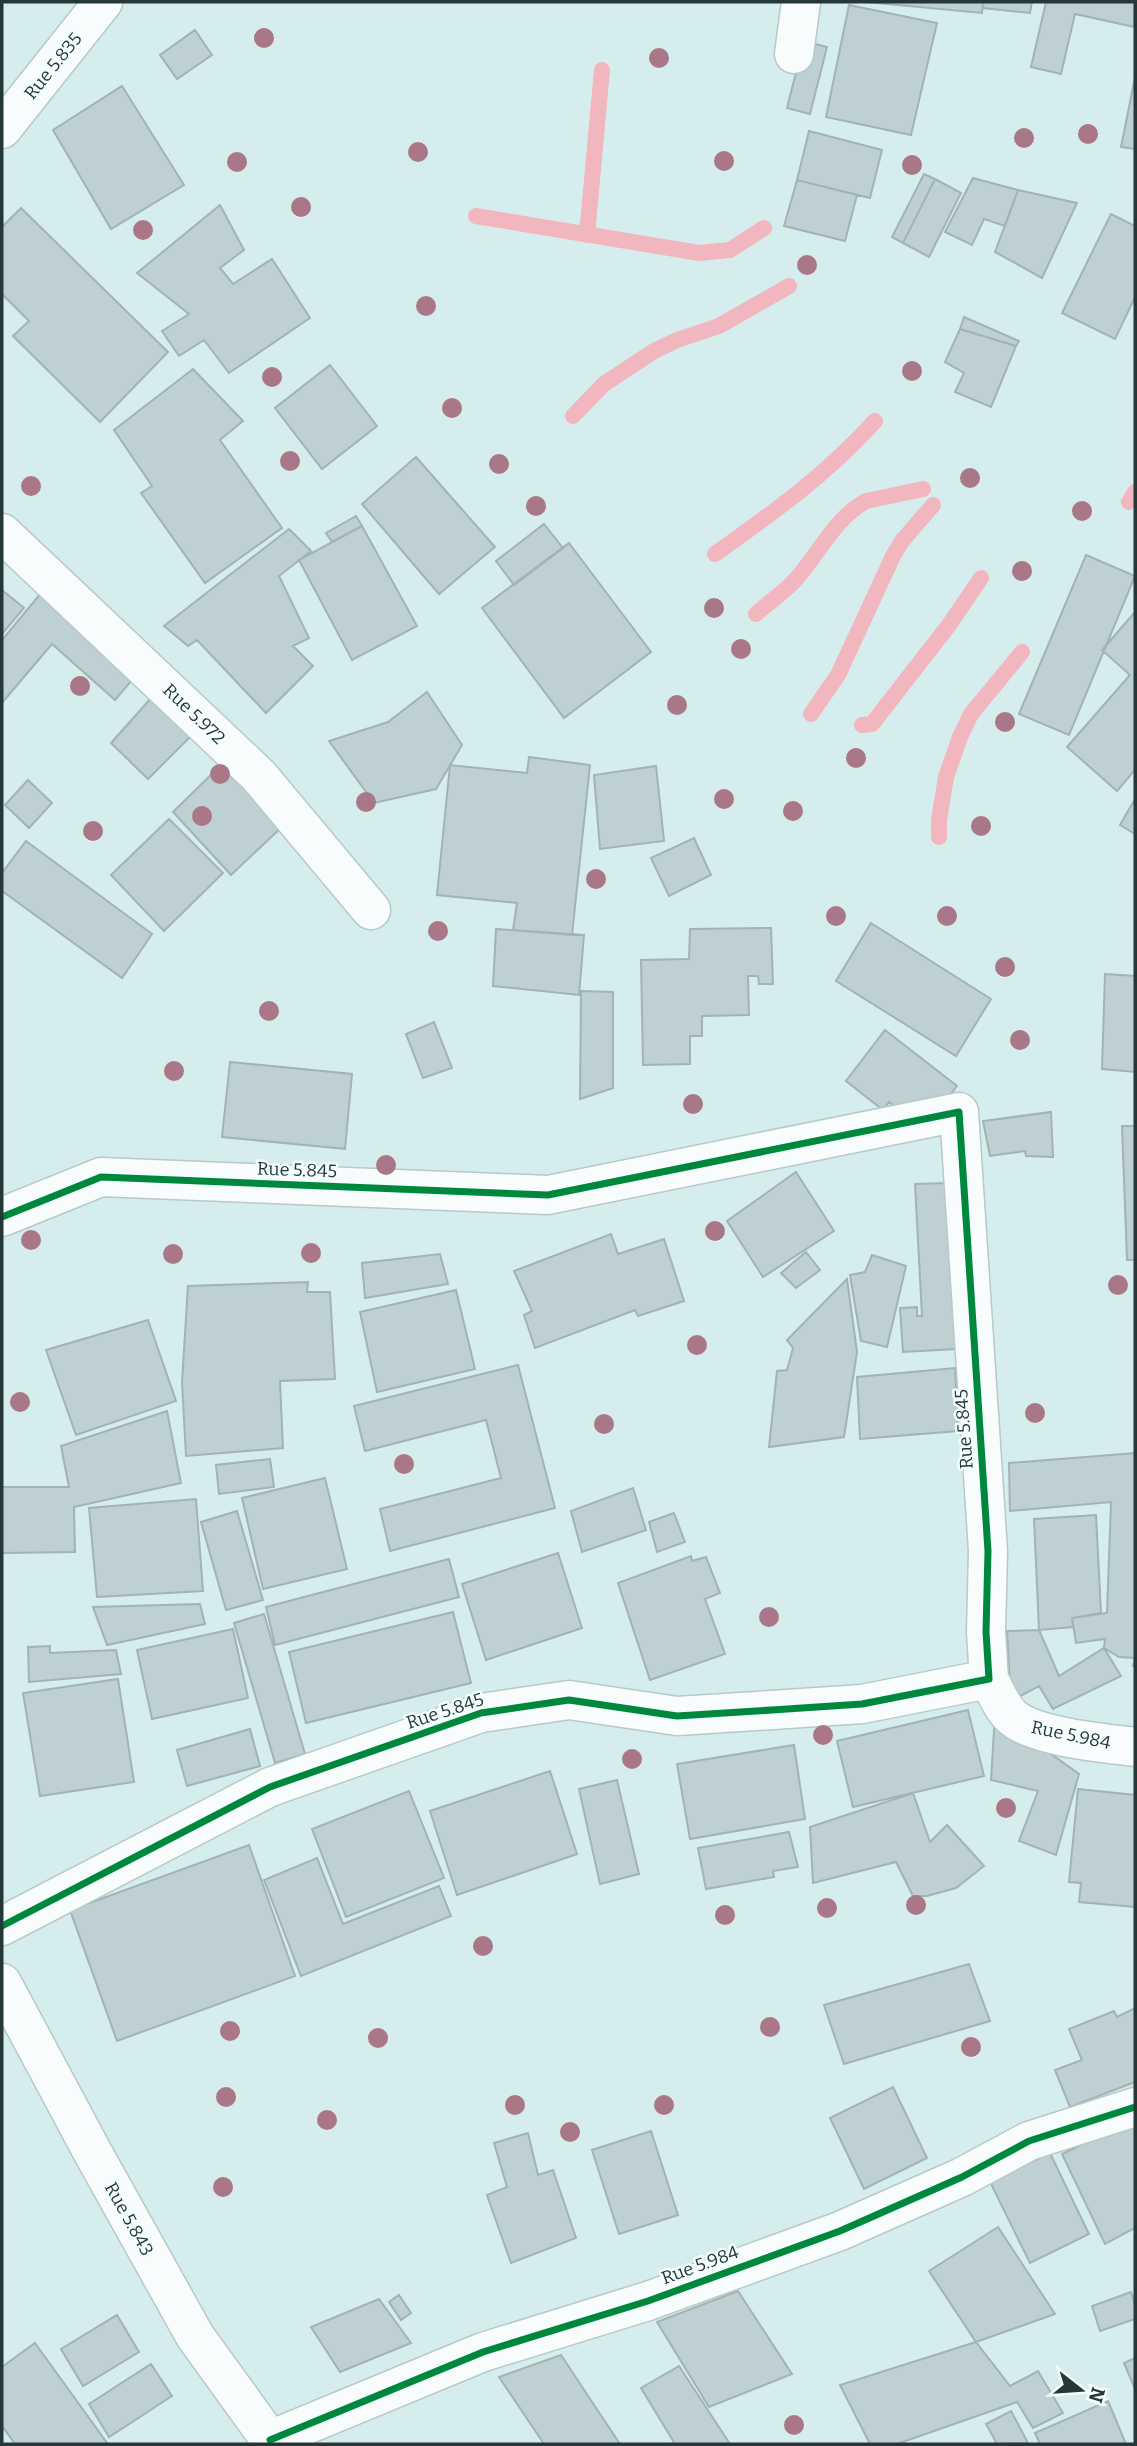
<svg xmlns="http://www.w3.org/2000/svg" width="1137" height="2446" font-family="Bitter,serif">
  <style>
    .lines { fill: none; stroke-linecap: round; stroke-linejoin: round }
    .stream { stroke: #f2b6bf; stroke-width: 16 }
    .building { fill: #bed0d1; stroke: #a1b3b4; stroke-width: 2 }
    .street-casing { stroke: #b7c9ca; stroke-width: 41 }
    .street { stroke: #f9fcfc; stroke-width: 38 }
    .cycleway-casing { stroke: #f4fdfd; stroke-width: 11 }
    .cycleway { stroke: #00873e; stroke-width: 7 }
    .tree { fill: #a97788 }
    .labels { text-anchor: middle; dominant-baseline: central; stroke-width: 5; stroke-linejoin: round; paint-order: stroke }
    .street-label { font-size: 18px; fill: #263738; stroke: #f4fdfd }
  </style>
  <rect width="100%" height="100%" fill="#d6edee"/>
  <g class="lines">
    <path class="stream" d="M476 216 699 253 730 250 764 228
      M587 235 602 70
      M573 416 604 384 654 351 677 340 719 326 789 286
      M1129 502 1135 492
      M715 554C774 512 826 475 875 421
      M756 614C769 602 786 591 797 578 820 552 834 519 866 501L923 489
      M811 714 838 675 893 556 902 541 933 505
      M862 725 872 724 949 625 981 578
      M939 837V820L946 777 960 737 971 714 1022 652"/>
  </g>
  <path class="building" d="M866 2H983L982 13Z
    M983 2H1032L1030 13 983 8Z
    M1046 2H1135L1134 27 1075 14 1061 74 1031 67Z
    M849 5 937 23 911 135 826 117Z
    M195 30 212 55 177 79 160 55Z
    M804 41 827 47 810 114 787 108Z
    M1135 77V149L1121 147Z
    M122 86 184 185 111 229 53 130Z
    M809 131 882 150 870 198 797 180Z
    M924 174 935 179 903 243 892 237Z
    M973 178 1018 190 1005 226 984 219 972 245 945 232Z
    M935 179 961 193 929 257 903 243Z
    M797 180 857 195 845 241 784 226Z
    M1018 190 1077 203 1042 278 995 252Z
    M220 205 244 250 220 268 233 284 272 259 310 318 229 373 204 340 179 356 162 331 189 314 137 273Z
    M21 208 168 352 100 422 13 336 29 321 2 294V227Z
    M1111 214 1135 226V297L1115 339 1062 313Z
    M964 317 1019 341 1016 346 960 329Z
    M960 329 1016 346 991 407 955 392 964 373 945 362Z
    M330 365 377 426 322 469 275 408Z
    M193 369 243 421 220 440 282 528 205 583 141 493 152 486 114 430Z
    M416 457 495 547 439 594 362 504Z
    M356 516 362 526 332 542 326 533Z
    M544 524 563 548 514 585 496 561Z
    M362 526 417 626 352 660 299 560Z
    M289 529 311 551 279 576 309 638 293 646 313 666 266 713 197 640 188 646 164 626Z
    M569 543 651 652 564 718 482 608Z
    M1086 555 1135 576 1069 735 1019 714Z
    M46 587 138 673 115 700 52 644 2 703V640Z
    M2 590 24 608 2 634Z
    M1135 612V770L1117 791 1067 747 1130 675 1102 650Z
    M427 692 462 745 436 789 374 803 329 741 388 722Z
    M152 697 192 735 148 779 111 743Z
    M529 757 590 765 572 935 513 930 517 903 437 895 450 765 527 773Z
    M225 761 284 825 231 875 173 812Z
    M656 766 664 841 600 849 594 775Z
    M28 780 52 803 29 828 5 805Z
    M1135 799V834L1120 825Z
    M169 819 223 873 164 931 111 875Z
    M694 838 711 875 669 896 651 858Z
    M26 841 152 934 122 978 2 891V873Z
    M871 923 991 999 956 1056 836 981Z
    M771 928 773 984H759L758 976H748L749 1015 702 1016V1036H690V1064L643 1065 641 960 689 959 690 929Z
    M496 929 584 935 579 995 493 986Z
    M1105 974 1135 976V1072L1102 1069Z
    M581 991 613 992V1088L580 1099Z
    M434 1022 452 1068 423 1078 406 1034Z
    M885 1030 957 1086 924 1129 889 1102 883 1110 846 1081Z
    M230 1062 352 1074 345 1149 222 1137Z
    M1051 1112 1053 1157 1026 1156 1025 1151 990 1156 983 1121Z
    M1122 1126H1135V1260H1127Z
    M796 1172 834 1231 763 1277 727 1221Z
    M948 1183 957 1349 903 1352 900 1308 917 1307V1316H922L915 1184Z
    M611 1234 618 1254 664 1239 684 1301 638 1316 635 1310 535 1348 524 1315 532 1311 514 1271Z
    M806 1252 820 1270 796 1288 781 1273Z
    M440 1254 448 1284 365 1298 362 1263Z
    M872 1255 906 1266 887 1347 861 1341 850 1275 865 1272Z
    M847 1279 857 1352 844 1437 769 1447 777 1371 787 1370 793 1348 787 1340Z
    M308 1282 307 1292H330L335 1379 280 1381 283 1448 186 1456 182 1382 188 1286Z
    M456 1290 475 1369 377 1392 360 1312Z
    M148 1320 176 1401 76 1435 46 1350Z
    M518 1365 555 1508 390 1551 380 1509 501 1478 486 1420 365 1451 354 1406Z
    M955 1368 958 1431 860 1439 857 1377Z
    M167 1411 181 1483 74 1507 75 1552 2 1553V1487H69L61 1446Z
    M1135 1453V1666H1133L1135 1658 1119 1657 1104 1648 1105 1639 1076 1643 1072 1618 1107 1613 1111 1502 1010 1511 1009 1463Z
    M270 1459 274 1487 219 1494 216 1465Z
    M325 1478 347 1569 263 1589 242 1498Z
    M633 1488 646 1530 582 1552 571 1511Z
    M196 1499 203 1591 97 1597 89 1508Z
    M237 1511 263 1600 226 1610 201 1522Z
    M674 1513 685 1542 657 1552 649 1522Z
    M1096 1515 1101 1613 1072 1618 1073 1627 1039 1630 1034 1519Z
    M558 1553 582 1628 486 1660 462 1584Z
    M691 1556 692 1561 706 1557 720 1593 705 1599 725 1654 650 1680 618 1583Z
    M449 1559 459 1597 275 1645 266 1607Z
    M200 1604 205 1624 107 1645 93 1607Z
    M453 1612 471 1683 306 1723 289 1652Z
    M264 1614 305 1754 275 1763 234 1623Z
    M233 1629 248 1698 152 1719 137 1650Z
    M1039 1630 1059 1676 1104 1648 1121 1676 1053 1709 1039 1686 1011 1701 1007 1631Z
    M50 1646V1653L116 1650 121 1674 29 1682 28 1647Z
    M118 1679 134 1782 40 1796 23 1693Z
    M968 1710 984 1776 853 1807 837 1741Z
    M995 1714 1079 1774 1056 1855 1019 1841 1038 1791 991 1780Z
    M250 1729 260 1766 187 1786 177 1750Z
    M794 1745 805 1819 690 1839 677 1764Z
    M550 1771 577 1854 457 1895 430 1811Z
    M617 1780 639 1874 600 1884 579 1789Z
    M1078 1789 1135 1795V1907L1079 1902 1081 1883 1069 1882Z
    M409 1791 444 1878 346 1917 312 1829Z
    M913 1793 930 1842 947 1825 984 1866 956 1888 927 1896H913L896 1862 813 1883 810 1827Z
    M789 1832 798 1867 773 1871 774 1877 706 1889 698 1848Z
    M249 1845 295 1976 117 2041 70 1910Z
    M317 1858 343 1924 439 1886 451 1916 301 1976 264 1880Z
    M969 1964 990 2021 844 2064 824 2005Z
    M1135 2008V2082L1070 2107 1055 2070 1082 2060 1069 2029 1114 2011 1117 2017Z
    M893 2087 927 2158 864 2189 830 2118Z
    M1135 2119V2228L1105 2244 1062 2154Z
    M651 2131 678 2215 619 2234 592 2150Z
    M528 2133 538 2175 553 2170 576 2238 511 2263 487 2195 507 2187 494 2143Z
    M1050 2153 1089 2234 1030 2263 990 2182Z
    M998 2227 1055 2314 976 2342 929 2271Z
    M738 2291 792 2374 709 2407 657 2322Z
    M1131 2292 1135 2305V2319L1100 2331 1092 2306Z
    M399 2295 411 2313 401 2320 389 2302Z
    M379 2299 411 2343 340 2372 311 2327Z
    M117 2315 139 2352 83 2386 61 2349Z
    M976 2342 1010 2386 1038 2371 1063 2413 1033 2428 1017 2402 897 2444H870L840 2385Z
    M35 2343 107 2443 106 2444H15L2 2426V2367Z
    M561 2355 620 2444H544L499 2377Z
    M1135 2358V2389L1124 2363Z
    M151 2364 172 2396 109 2437 89 2404Z
    M679 2366 730 2444H675L641 2388Z
    M1108 2401 1126 2444H1040L1035 2433Z
    M1011 2411 1028 2443 997 2444 986 2424Z"/>
  <g class="lines">
    <defs>
      <path id="street" d="M794 54 801 2
        M2 129 103 2
        M2 533 259 776 371 910
        M2 1217 101 1177 548 1195 959 1112 988 1551 986 1632 989 1679 862 1704 772 1710 677 1716 569 1700 481 1713 270 1787 2 1926
        M989 1679C996 1692 1001 1707 1012 1717 1034 1737 1104 1743 1135 1747
        M2 1983 93 2153 195 2336 273 2444
        M270 2440 483 2352 648 2301 840 2231 962 2177 1029 2141 1135 2107"/>
    </defs>
    <use href="#street" class="street-casing"/>
    <use href="#street" class="street"/>
    <defs>
      <path id="cycleway" d="M2 1217 101 1177 548 1195 959 1112 988 1551 986 1632 989 1679 862 1704 772 1710 677 1716 569 1700 481 1713 270 1787 2 1926
        M270 2440 483 2352 648 2301 840 2231 962 2177 1029 2141 1135 2107"/>
    </defs>
    <use href="#cycleway" class="cycleway-casing"/>
    <use href="#cycleway" class="cycleway"/>
  </g>
  <g class="tree">
    <circle cx="264" cy="38" r="10"/>
    <circle cx="659" cy="58" r="10"/>
    <circle cx="1088" cy="134" r="10"/>
    <circle cx="1024" cy="138" r="10"/>
    <circle cx="418" cy="152" r="10"/>
    <circle cx="724" cy="161" r="10"/>
    <circle cx="237" cy="162" r="10"/>
    <circle cx="912" cy="165" r="10"/>
    <circle cx="301" cy="207" r="10"/>
    <circle cx="143" cy="230" r="10"/>
    <circle cx="807" cy="265" r="10"/>
    <circle cx="426" cy="306" r="10"/>
    <circle cx="912" cy="371" r="10"/>
    <circle cx="272" cy="377" r="10"/>
    <circle cx="452" cy="408" r="10"/>
    <circle cx="290" cy="461" r="10"/>
    <circle cx="499" cy="464" r="10"/>
    <circle cx="970" cy="478" r="10"/>
    <circle cx="31" cy="486" r="10"/>
    <circle cx="536" cy="506" r="10"/>
    <circle cx="1082" cy="511" r="10"/>
    <circle cx="1022" cy="571" r="10"/>
    <circle cx="714" cy="608" r="10"/>
    <circle cx="741" cy="649" r="10"/>
    <circle cx="80" cy="686" r="10"/>
    <circle cx="677" cy="705" r="10"/>
    <circle cx="1005" cy="722" r="10"/>
    <circle cx="856" cy="758" r="10"/>
    <circle cx="220" cy="774" r="10"/>
    <circle cx="724" cy="799" r="10"/>
    <circle cx="366" cy="802" r="10"/>
    <circle cx="793" cy="811" r="10"/>
    <circle cx="202" cy="816" r="10"/>
    <circle cx="981" cy="826" r="10"/>
    <circle cx="93" cy="831" r="10"/>
    <circle cx="596" cy="879" r="10"/>
    <circle cx="836" cy="916" r="10"/>
    <circle cx="947" cy="916" r="10"/>
    <circle cx="438" cy="931" r="10"/>
    <circle cx="1005" cy="967" r="10"/>
    <circle cx="269" cy="1011" r="10"/>
    <circle cx="1020" cy="1040" r="10"/>
    <circle cx="174" cy="1071" r="10"/>
    <circle cx="693" cy="1104" r="10"/>
    <circle cx="386" cy="1165" r="10"/>
    <circle cx="715" cy="1231" r="10"/>
    <circle cx="31" cy="1240" r="10"/>
    <circle cx="311" cy="1253" r="10"/>
    <circle cx="173" cy="1254" r="10"/>
    <circle cx="1118" cy="1285" r="10"/>
    <circle cx="697" cy="1345" r="10"/>
    <circle cx="20" cy="1402" r="10"/>
    <circle cx="1035" cy="1413" r="10"/>
    <circle cx="604" cy="1424" r="10"/>
    <circle cx="404" cy="1464" r="10"/>
    <circle cx="769" cy="1617" r="10"/>
    <circle cx="823" cy="1735" r="10"/>
    <circle cx="632" cy="1759" r="10"/>
    <circle cx="1006" cy="1808" r="10"/>
    <circle cx="916" cy="1905" r="10"/>
    <circle cx="827" cy="1908" r="10"/>
    <circle cx="725" cy="1915" r="10"/>
    <circle cx="483" cy="1946" r="10"/>
    <circle cx="770" cy="2027" r="10"/>
    <circle cx="230" cy="2031" r="10"/>
    <circle cx="378" cy="2038" r="10"/>
    <circle cx="971" cy="2047" r="10"/>
    <circle cx="226" cy="2097" r="10"/>
    <circle cx="515" cy="2105" r="10"/>
    <circle cx="664" cy="2105" r="10"/>
    <circle cx="327" cy="2120" r="10"/>
    <circle cx="570" cy="2132" r="10"/>
    <circle cx="223" cy="2187" r="10"/>
    <circle cx="794" cy="2425" r="10"/>
  </g>
  <g class="labels">
    <g class="street-label">
      <text transform="translate(53 66) rotate(-51)">Rue 5.835</text>
      <text transform="translate(194 714) rotate(44)">Rue 5.972</text>
      <text transform="translate(297 1170) rotate(2)">Rue 5.845</text>
      <text transform="translate(964 1429) rotate(-94)">Rue 5.845</text>
      <text transform="translate(445 1711) rotate(-18)">Rue 5.845</text>
      <text transform="translate(1071 1735) rotate(12)">Rue 5.984</text>
      <text transform="translate(129 2219) rotate(61)">Rue 5.843</text>
      <text transform="translate(700 2265) rotate(-20)">Rue 5.984</text>
    </g>
  </g>
  <rect width="1137" height="2446" fill="none" stroke="#263738" stroke-width="7"/>
  <g transform="translate(1081 2390) rotate(107)" stroke="#f4fdfd" stroke-width="5" paint-order="stroke">
  <path d="M0-5L12 26L0 18L-12 26Z" fill="#263738"/>
  <text y="-10" font-size="19" font-weight="bold" text-anchor="middle" fill="#263738">N</text>
  </g>
</svg>
